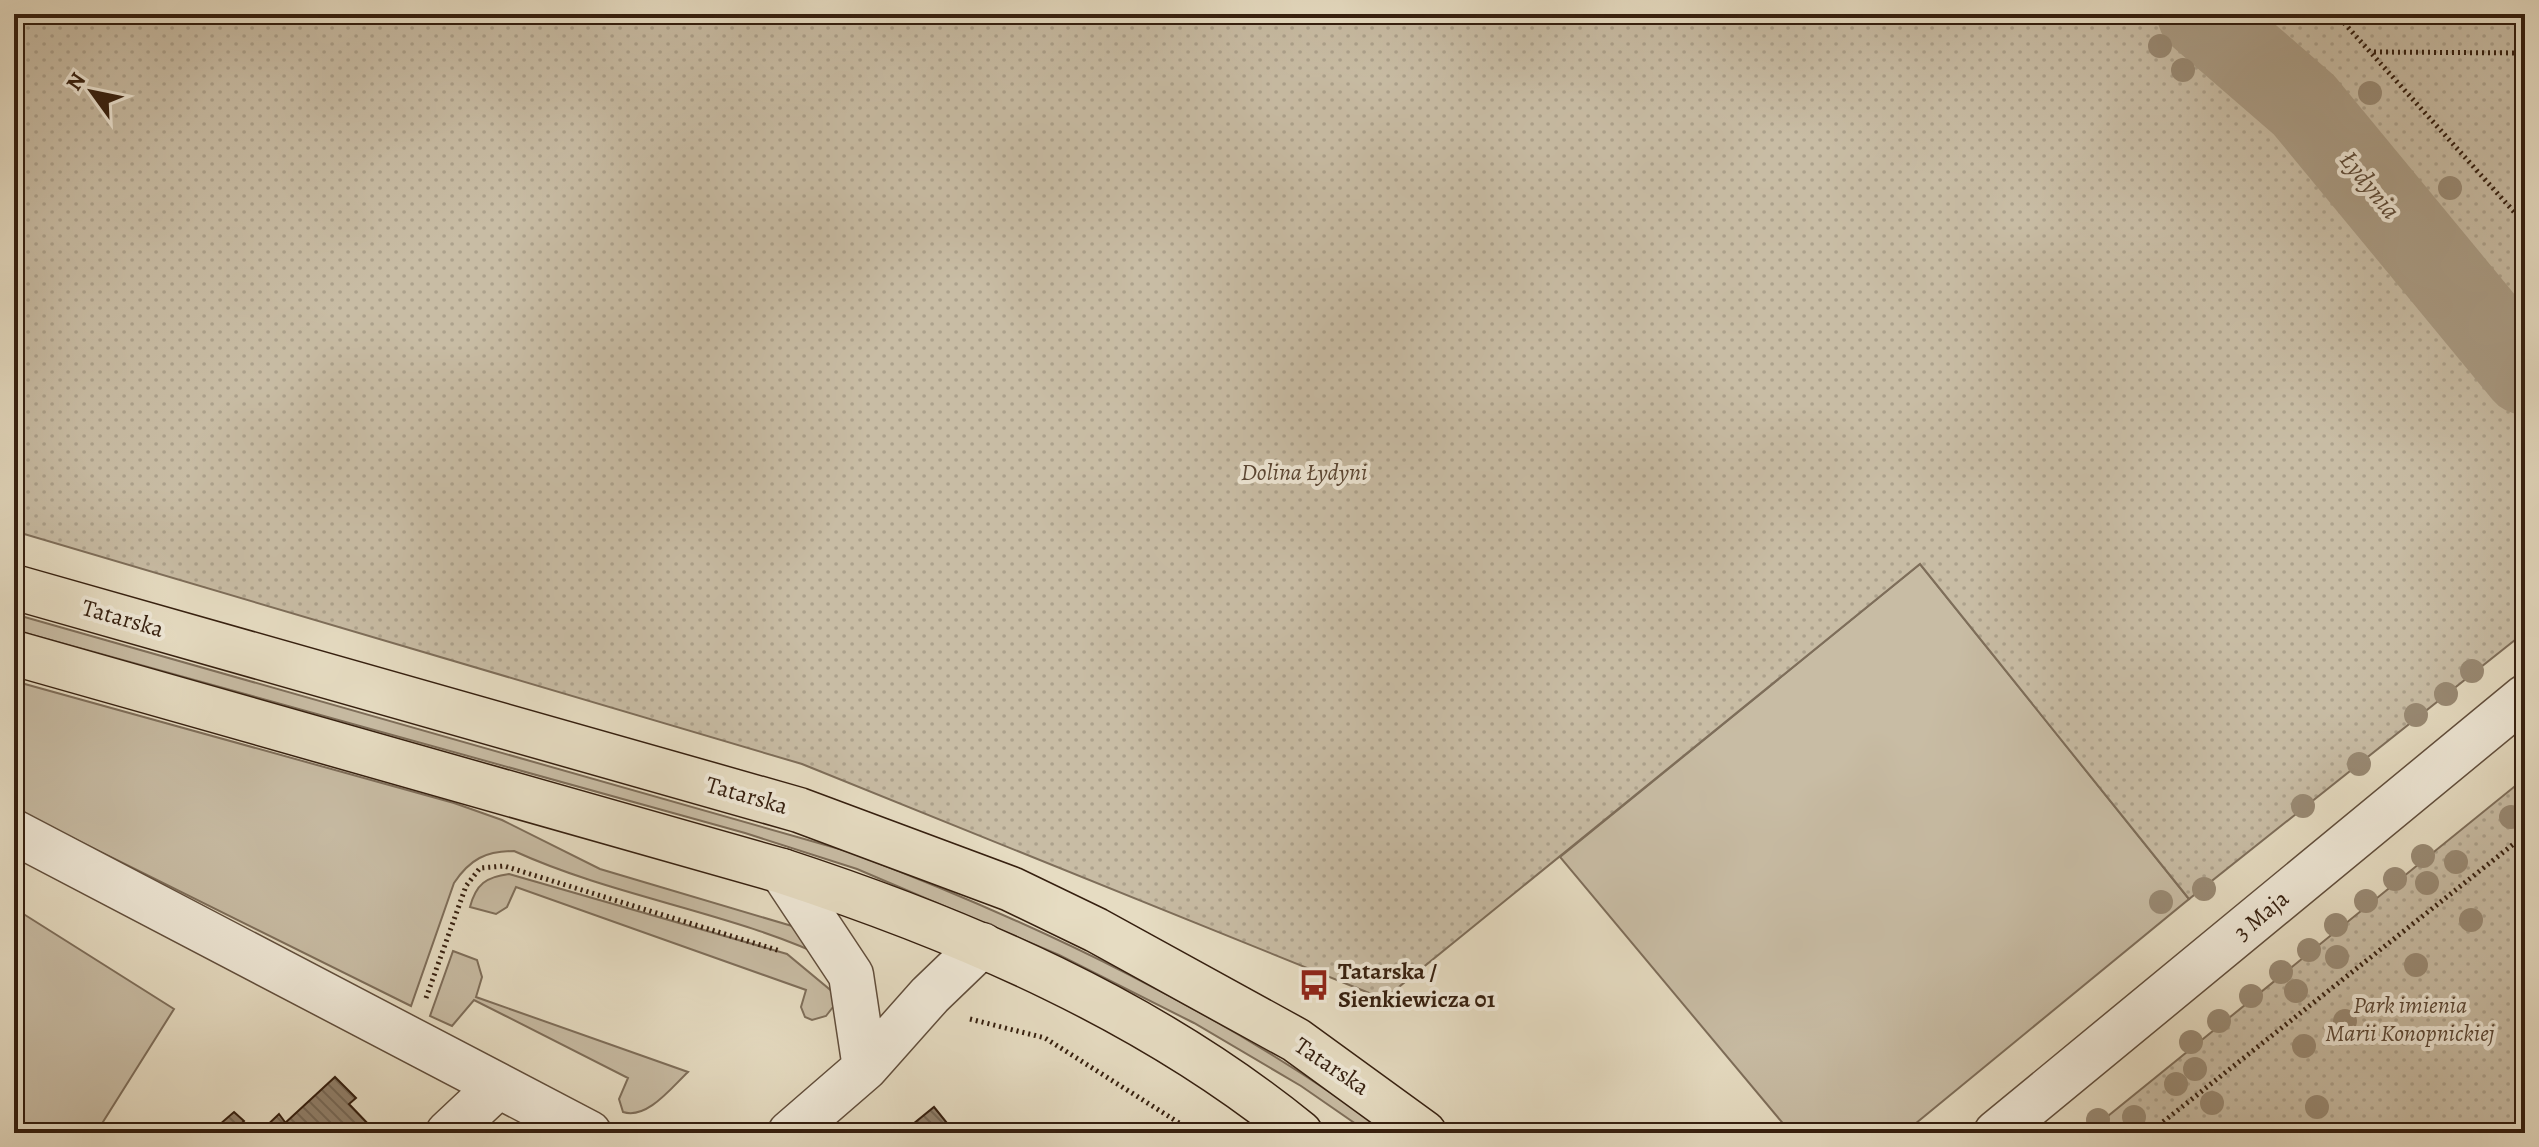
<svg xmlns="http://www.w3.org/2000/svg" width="2539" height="1147" font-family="Alegreya,serif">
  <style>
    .green { fill: #c8bca4; stroke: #7e6e5a; stroke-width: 2 }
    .park { fill: url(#park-dots); stroke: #7e6e5a; stroke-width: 2 }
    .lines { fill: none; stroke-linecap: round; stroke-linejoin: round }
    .river { stroke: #aa9c85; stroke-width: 84 }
    .building { fill: url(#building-back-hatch); stroke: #351f0f; stroke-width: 2 }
    .minor-casing { stroke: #614e3c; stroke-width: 47 }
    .major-casing { stroke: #351f0f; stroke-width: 47 }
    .path { stroke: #351f0f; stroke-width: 5; stroke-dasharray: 2 4; stroke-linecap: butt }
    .minor { stroke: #efe8d7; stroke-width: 44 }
    .major { stroke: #e6dcc2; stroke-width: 44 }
    .tree { fill: #998a74 }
    .labels { text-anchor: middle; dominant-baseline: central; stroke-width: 8; stroke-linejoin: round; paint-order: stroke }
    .park-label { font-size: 24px; font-style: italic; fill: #5a4634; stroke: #efe8d7 }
    .street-label { font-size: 24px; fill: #351f0f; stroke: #efe8d7 }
    .poi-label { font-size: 24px; font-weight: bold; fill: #351f0f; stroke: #efe8d7; text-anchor: start }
    .water-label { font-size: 26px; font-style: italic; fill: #5e4b38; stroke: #efe8d7 }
  </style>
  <defs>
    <pattern id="park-dots" width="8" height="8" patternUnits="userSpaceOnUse" patternTransform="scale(2)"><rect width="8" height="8" fill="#c8bca4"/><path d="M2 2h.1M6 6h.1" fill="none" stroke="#aca18c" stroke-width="1.8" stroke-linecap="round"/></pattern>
    <pattern id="building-back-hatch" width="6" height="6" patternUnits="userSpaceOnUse" patternTransform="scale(2)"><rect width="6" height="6" fill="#91816c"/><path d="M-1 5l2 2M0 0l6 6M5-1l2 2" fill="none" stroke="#776957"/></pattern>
  </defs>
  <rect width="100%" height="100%" fill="#e6dcc2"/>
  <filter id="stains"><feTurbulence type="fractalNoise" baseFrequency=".0025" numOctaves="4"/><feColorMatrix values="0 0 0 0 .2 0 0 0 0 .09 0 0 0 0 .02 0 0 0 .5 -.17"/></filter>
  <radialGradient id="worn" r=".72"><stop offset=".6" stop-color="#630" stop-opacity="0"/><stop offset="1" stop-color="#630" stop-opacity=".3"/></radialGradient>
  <path class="green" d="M1920 564 2189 899 1904 1133H1791L1560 857Z
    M14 614 850 852C1040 925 1224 1012 1388 1133H1369L1301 1086 1194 1023 1059 955 857 869 745 833 29 634 14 629Z
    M14 681 454 803 502 820 600 869 792 926 809 933 834 961C733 912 617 898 514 851 486 851 470 859 454 883L411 1006 14 809Z
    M509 874 787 954 840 998 826 1016 812 1020 805 1017 801 1007 806 990 516 887 507 907 496 914 470 907C476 884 486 877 509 874Z
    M14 908 174 1009 96 1133H14Z
    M453 951 477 960 482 977 476 997 688 1072C672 1087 647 1120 623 1112L619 1099 628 1078 474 1000 452 1026 430 1016Z"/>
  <path class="park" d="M14 14H2525V632L2189 899 1920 564 1384 999 802 764 14 531Z
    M2525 778V1133H2087Z"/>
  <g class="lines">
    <path class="river" d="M2199 14 2304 105 2525 373"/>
  </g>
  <path class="building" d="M335 1077 356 1098 349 1104 372 1128 367 1133H293L284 1124Z
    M934 1107 955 1133H902Z
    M234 1112 244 1121 232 1133H226L219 1125Z
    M279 1114 293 1133H259Z"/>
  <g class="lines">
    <defs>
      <path id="minor" d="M14 832 589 1133
        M782 871 851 975 865 1068
        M448 1133 498 1086
        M790 1133 865 1068 930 995 982 945
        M1996 1133 2525 697"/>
      <path id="major" d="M14 587 799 810 1011 889 1096 930 1296 1040 1424 1133
        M14 653 782 871C965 931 1149 1010 1300 1133"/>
    </defs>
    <use href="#minor" class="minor-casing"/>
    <use href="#major" class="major-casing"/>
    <path class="path" d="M2336 14 2525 224
      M2374 52 2525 53
      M426 998 466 886 480 868 504 866 780 951
      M970 1019 1045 1038 1195 1133
      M2149 1133 2525 835"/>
    <use href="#minor" class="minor"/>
    <use href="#major" class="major"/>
  </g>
  <g class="tree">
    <circle cx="2160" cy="46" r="12"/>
    <circle cx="2183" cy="70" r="12"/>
    <circle cx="2370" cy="93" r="12"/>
    <circle cx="2450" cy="188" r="12"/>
    <circle cx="2472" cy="671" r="12"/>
    <circle cx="2446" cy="694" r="12"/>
    <circle cx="2416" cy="715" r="12"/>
    <circle cx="2359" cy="764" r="12"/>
    <circle cx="2303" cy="806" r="12"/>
    <circle cx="2511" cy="817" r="12"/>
    <circle cx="2423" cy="856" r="12"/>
    <circle cx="2456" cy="862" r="12"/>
    <circle cx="2395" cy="879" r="12"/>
    <circle cx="2427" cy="883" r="12"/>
    <circle cx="2204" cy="889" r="12"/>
    <circle cx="2366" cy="901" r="12"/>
    <circle cx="2161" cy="902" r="12"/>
    <circle cx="2471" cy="920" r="12"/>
    <circle cx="2336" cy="925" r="12"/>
    <circle cx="2309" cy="950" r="12"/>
    <circle cx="2337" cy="957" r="12"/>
    <circle cx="2416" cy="965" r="12"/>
    <circle cx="2281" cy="972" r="12"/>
    <circle cx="2296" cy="991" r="12"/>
    <circle cx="2251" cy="996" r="12"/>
    <circle cx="2219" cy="1021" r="12"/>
    <circle cx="2345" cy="1021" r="12"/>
    <circle cx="2191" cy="1042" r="12"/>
    <circle cx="2304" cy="1046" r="12"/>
    <circle cx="2195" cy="1069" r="12"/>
    <circle cx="2176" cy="1084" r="12"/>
    <circle cx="2212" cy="1103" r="12"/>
    <circle cx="2317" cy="1107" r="12"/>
    <circle cx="2134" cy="1117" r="12"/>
    <circle cx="2098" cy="1120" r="12"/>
  </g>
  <defs>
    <symbol id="bus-bare" viewBox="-9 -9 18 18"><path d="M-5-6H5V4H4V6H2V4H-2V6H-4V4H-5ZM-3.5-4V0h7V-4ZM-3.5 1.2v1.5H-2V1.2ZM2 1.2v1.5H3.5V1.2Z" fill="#8f2418" stroke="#efe8d7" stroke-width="2.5" paint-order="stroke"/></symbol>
  </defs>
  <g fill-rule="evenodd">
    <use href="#bus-bare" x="1292" y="963" width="44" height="44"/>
  </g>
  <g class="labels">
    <g class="park-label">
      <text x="1304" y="472">Dolina Łydyni</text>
      <text x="2410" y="1005">Park imienia<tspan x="2410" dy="28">Marii Konopnickiej</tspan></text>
    </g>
    <g class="street-label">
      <text transform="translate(123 618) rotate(16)">Tatarska</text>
      <text transform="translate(747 795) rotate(16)">Tatarska</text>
      <text transform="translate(2261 915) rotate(-40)">3 Maja</text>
      <text transform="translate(1332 1066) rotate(34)">Tatarska</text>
    </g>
    <g class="poi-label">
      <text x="1338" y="971">Tatarska /<tspan x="1338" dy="28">Sienkiewicza 01</tspan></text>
    </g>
    <g class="water-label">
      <text transform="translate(2370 185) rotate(51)">Łydynia</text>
    </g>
  </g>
  <rect width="2539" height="1147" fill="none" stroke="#e6dcc2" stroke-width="48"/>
  <rect x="16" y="16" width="2507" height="1115" fill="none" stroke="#351f0f" stroke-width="4"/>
  <rect x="24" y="24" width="2491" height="1099" fill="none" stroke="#351f0f" stroke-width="2"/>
  <g transform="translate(92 92) rotate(303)" stroke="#efe8d7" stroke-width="6" paint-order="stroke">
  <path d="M0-6L14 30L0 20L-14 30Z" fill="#351f0f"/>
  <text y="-12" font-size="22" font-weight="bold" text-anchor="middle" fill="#351f0f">N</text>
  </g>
  <rect width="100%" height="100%" filter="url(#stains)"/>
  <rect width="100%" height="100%" fill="url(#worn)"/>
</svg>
